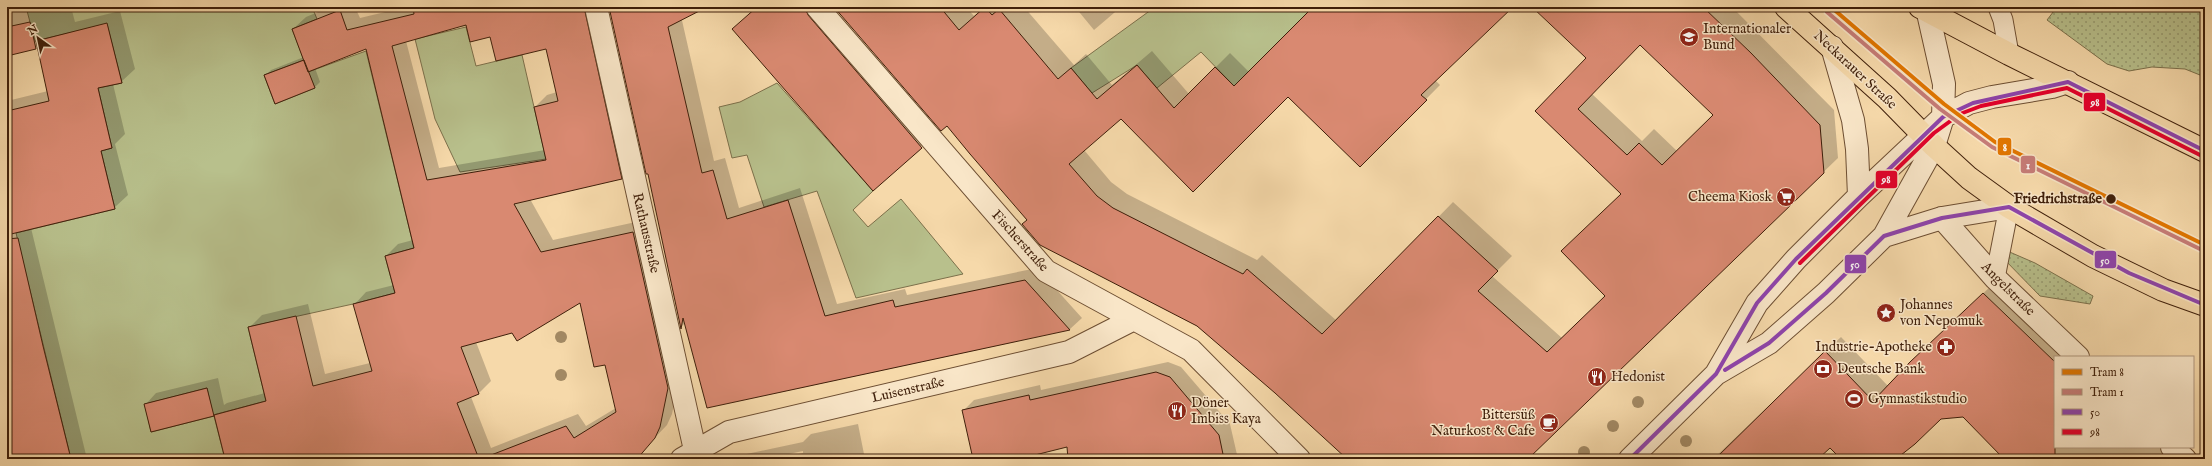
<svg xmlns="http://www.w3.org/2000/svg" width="2212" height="466" font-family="'IM FELL English',serif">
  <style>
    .grass { fill: url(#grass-dots); stroke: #7c704b }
    .garden { fill: #b8c08c; stroke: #7c704b }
    .shadow { fill: #0003; fill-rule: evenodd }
    .building { fill: #d98971; stroke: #3f1f0a; fill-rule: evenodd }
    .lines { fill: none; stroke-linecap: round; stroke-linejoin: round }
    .service-casing { stroke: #6d4e32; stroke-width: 21 }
    .minor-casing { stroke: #6d4e32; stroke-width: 24 }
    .tertiary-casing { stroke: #6d4e32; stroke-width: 24 }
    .primary-casing { stroke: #3f1f0a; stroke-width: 24 }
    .service { stroke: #f9e6c8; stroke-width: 19 }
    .minor { stroke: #f9e6c8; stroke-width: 22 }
    .tertiary { stroke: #f9e6c8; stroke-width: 22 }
    .primary { stroke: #f6d9aa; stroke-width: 22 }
    .bus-1-casing { stroke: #f9e6c8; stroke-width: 7 }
    .bus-2-casing { stroke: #f9e6c8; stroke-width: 7 }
    .bus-1 { stroke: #8e44ad; stroke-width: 4 }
    .bus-2 { stroke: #e4002b; stroke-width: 4 }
    .tram-1-casing { stroke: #f9e6c8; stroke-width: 7 }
    .tram-2-casing { stroke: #f9e6c8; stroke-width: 7 }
    .tram-1 { stroke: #e17600; stroke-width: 4 }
    .tram-2 { stroke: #c67c77; stroke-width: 4 }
    .tree { fill: #a28964 }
    .stop-dot { fill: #3f1f0a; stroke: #f9e6c8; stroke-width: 1.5 }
    .labels { text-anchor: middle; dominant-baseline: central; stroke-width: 3; stroke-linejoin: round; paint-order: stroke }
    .poi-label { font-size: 14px; fill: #3f1f0a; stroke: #f9e6c8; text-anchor: start }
    .street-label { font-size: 14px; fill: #3f1f0a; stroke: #f9e6c8 }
    .stop-label { font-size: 14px; font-weight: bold; fill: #3f1f0a; stroke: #f9e6c8; text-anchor: end }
    .line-badge { stroke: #f9e6c8; stroke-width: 1.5 }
    .badge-label { font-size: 11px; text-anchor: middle; font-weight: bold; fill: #fff }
  </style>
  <defs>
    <pattern id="grass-dots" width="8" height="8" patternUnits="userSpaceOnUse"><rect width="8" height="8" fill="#b8c08c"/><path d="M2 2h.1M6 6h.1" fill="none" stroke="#979b71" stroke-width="1.8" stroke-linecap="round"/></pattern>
  </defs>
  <rect width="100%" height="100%" fill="#f6d9aa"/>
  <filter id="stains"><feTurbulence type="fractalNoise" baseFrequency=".005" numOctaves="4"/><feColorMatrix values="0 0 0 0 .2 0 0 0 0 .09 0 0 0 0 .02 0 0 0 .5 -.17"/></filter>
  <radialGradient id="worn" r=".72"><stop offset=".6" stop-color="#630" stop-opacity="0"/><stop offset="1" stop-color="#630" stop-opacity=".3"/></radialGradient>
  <path class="grass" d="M2057 7H2200L2205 11V77L2185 69 2152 67 2129 71 2107 64 2047 20Z
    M2005 250 2035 263 2093 296 2090 304 2040 296 2002 257Z"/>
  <path class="garden" d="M26 7H312L317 19 292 29 304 60 264 75 275 104 315 88 308 72 366 51 414 248 385 256 395 293 353 304 248 327 266 401 213 415 207 388 145 404 151 432 214 416 225 459H71L16 233 115 209 101 151 112 148 98 88 122 83 107 24 35 41Z
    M1155 7H1312V8L1234 86 1201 52 1157 88 1137 65 1092 93 1071 68Z
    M466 27 476 66 522 55 546 159 460 172 435 119 415 39Z
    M777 83 873 191 853 210 868 227 901 199 963 274 856 298 817 191 764 207 747 155 732 158 719 107 740 102Z"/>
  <path class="shadow" d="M7 7H71L75 22 120 11 135 69 121 82 113 84 125 134 115 144 128 195 114 208 31 228 87 459H7V101L48 91 38 48 7 55Z
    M330 7H355L360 18 406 7H598L633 166 621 179 530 199 553 240 645 220 680 375 672 414 667 425 645 448 628 459H226L215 414 146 404 156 393 218 378 224 405 227 403 265 393 249 328 262 315 308 304 325 374 370 363 354 305 366 292 394 285 386 256 398 244 413 240 367 48 315 68 320 82 314 88 265 76 271 70 304 57 293 29 306 17ZM467 26 491 36 547 48 557 92 547 95 535 107 545 150 439 168 406 41 451 28ZM581 301 606 364 616 408 586 426 578 414 491 448 471 397 478 394 491 381 476 342 512 332Z
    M610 7H683L681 16 714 161 725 158 739 208 800 188 837 304 905 289 907 295 1037 268 1082 318 1070 329 708 407 685 323 681 327 649 172Z
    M756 7H827L936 132 873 190 733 29Z
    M835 7H966L974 16 984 7H1024L1074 65 1086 54 1112 85 1152 51 1189 94 1230 53 1250 73 1314 7H1511L1435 80 1440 85 1360 166 1288 96 1121 118 1084 150 1111 182 1127 194 1257 260 1262 255 1337 321 1453 202 1512 256 1492 276 1562 338 1606 296 1622 193 1536 111 1587 58 1534 7H1732L1834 110 1838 158 1526 459H1350L1276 392 1197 325 1028 220 947 125ZM1640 44 1714 115 1677 151 1654 129 1642 141 1592 94Z
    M1075 7H1121L1094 30Z
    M1998 279 2080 357H2055V447H2170L2182 459H2005L1963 416 1941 418 1894 459H1842L1830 446 1817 459H1713L1841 337 1888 386Z
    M1168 362 1181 367 1230 424 1238 459H1085L1068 446 1014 459H974L963 411 974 400 1040 385 1041 390Z
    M858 424 865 459H774L803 453V451L765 459H735L737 456 803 442 811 434Z"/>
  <path class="building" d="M413 7H584L622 179 514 204 541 252 633 232 668 388 660 427 655 438 637 459H486V457L566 426 574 438 616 412 605 365 594 367 580 303 517 341 512 333 461 347 479 394 457 403 479 459H225L214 415 266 401 248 327 296 316 313 386 372 371 353 304 395 293 385 256 414 248 366 49 308 72 292 29 340 10 347 30 414 14ZM466 25 470 42 490 37 496 61 546 49 558 101 534 107 546 160 427 180 392 46Z
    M609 7H707L668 27 702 173 713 170 727 219 788 200 825 316 893 300 895 307 1025 280 1070 330 707 408 683 318 681 329 648 174H646Z
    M757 7H805L808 15 922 148 873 191 732 29Z
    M834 7H940L959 30 985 7 992 15 999 9 1058 79 1071 68 1097 99 1137 65 1174 108 1215 67 1234 86 1313 7H1513L1421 95 1427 100 1360 167 1288 97 1193 192 1121 119 1069 164 1097 196 1113 208 1243 274 1247 269 1322 334 1438 216 1498 271 1478 291 1547 352 1605 296 1561 251 1621 194 1535 111 1586 58 1532 7H1703L1751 53 1820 125 1824 173 1528 459H1347L1275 393 1197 326 1040 245 1022 224 1027 220 970 154 947 126 941 131ZM1640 45 1713 115 1662 165 1639 143 1627 155 1578 109Z
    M30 22 36 49 7 56V27Z
    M107 23 122 83 98 88 112 148 101 151 115 209 7 235V111L49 101 36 41Z
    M304 60 315 88 275 104 264 75Z
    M18 238 43 346 71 459H7V239Z
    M1983 293 2055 362V459H2004L1963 417 1941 419 1915 444 1896 459H1841L1830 448 1818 459H1715L1825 351 1873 401 1910 362Z
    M1156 372 1170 377 1219 435 1224 459H1068L1067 447 1019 459H973L962 410 1029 395 1030 400Z
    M207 388 214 416 151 432 144 404Z"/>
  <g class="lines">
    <defs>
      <path id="service" d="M1998 7 2003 20 2009 54
        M1995 278 2009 207"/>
      <path id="minor" d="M596 7 697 459
        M817 7 1046 271 1191 350 1299 459
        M1942 218 1995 278 2078 357
        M2172 447 2185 459
        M682 459 729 432 1069 352 1134 319"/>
      <path id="tertiary" d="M1832 47 1853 120 1857 149 1859 196
        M1884 236 1942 218 2009 207
        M1716 374 1769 343 1826 293 1884 236 1934 146 1943 117 1944 84 1928 13
        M1630 459 1716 374 1757 303 1796 259 1859 196 1943 117 1969 103 1992 97 2052 87 2068 82"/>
      <path id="primary" d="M1786 7 1887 98 1934 146 1969 178 2009 207 2093 256 2163 290 2205 305
        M1920 7 2009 54 2205 151"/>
    </defs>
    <use href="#service" class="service-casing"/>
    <use href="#minor" class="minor-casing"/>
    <use href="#tertiary" class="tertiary-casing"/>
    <use href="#primary" class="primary-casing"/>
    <use href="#service" class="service"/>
    <use href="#minor" class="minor"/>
    <use href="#tertiary" class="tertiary"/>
    <use href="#primary" class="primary"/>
    <defs>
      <path id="bus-1" d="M2009 207 2129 273 2205 305
        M1725 370 1769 343 1826 293 1884 236 1942 218 2009 207
        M1630 459 1716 374 1757 303 1796 259 1943 117 1973 103 2068 82 2205 151"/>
      <path id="bus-2" d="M1800 263 1934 133 1960 114 1981 106 2067 88 2202 156"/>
    </defs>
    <use href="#bus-1" class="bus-1-casing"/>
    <use href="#bus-2" class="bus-2-casing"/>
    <use href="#bus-1" class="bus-1"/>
    <use href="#bus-2" class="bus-2"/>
    <defs>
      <path id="tram-1" d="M1831 7 1944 104 1995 142 2205 245"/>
      <path id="tram-2" d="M1827 12 1940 109 1992 147 2202 250"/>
    </defs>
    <use href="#tram-1" class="tram-1-casing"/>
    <use href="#tram-2" class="tram-2-casing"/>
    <use href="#tram-1" class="tram-1"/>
    <use href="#tram-2" class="tram-2"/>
  </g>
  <g class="tree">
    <circle cx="561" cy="337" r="6"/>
    <circle cx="561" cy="375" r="6"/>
    <circle cx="1638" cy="402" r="6"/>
    <circle cx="1613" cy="426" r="6"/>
    <circle cx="1686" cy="441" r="6"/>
    <circle cx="1584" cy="452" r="6"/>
  </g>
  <defs>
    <symbol id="school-disc" viewBox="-11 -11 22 22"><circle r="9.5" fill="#8f2418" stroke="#f9e6c8"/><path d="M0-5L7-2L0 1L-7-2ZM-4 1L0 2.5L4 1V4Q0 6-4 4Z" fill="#fff"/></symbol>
    <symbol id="supermarket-disc" viewBox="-11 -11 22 22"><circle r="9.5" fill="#8f2418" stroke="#f9e6c8"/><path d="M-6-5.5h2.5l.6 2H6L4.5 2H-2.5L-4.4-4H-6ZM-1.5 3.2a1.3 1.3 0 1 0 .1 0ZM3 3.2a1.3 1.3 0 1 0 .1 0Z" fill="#fff"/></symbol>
    <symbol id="sight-disc" viewBox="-11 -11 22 22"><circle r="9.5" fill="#8f2418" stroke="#f9e6c8"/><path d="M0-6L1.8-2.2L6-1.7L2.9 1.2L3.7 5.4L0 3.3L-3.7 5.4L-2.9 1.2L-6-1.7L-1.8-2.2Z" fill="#fff"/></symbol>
    <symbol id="pharmacy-disc" viewBox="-11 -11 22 22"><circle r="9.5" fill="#8f2418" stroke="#f9e6c8"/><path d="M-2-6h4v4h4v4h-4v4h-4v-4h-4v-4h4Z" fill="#fff"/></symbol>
    <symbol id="bank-disc" viewBox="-11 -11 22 22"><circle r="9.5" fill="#8f2418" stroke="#f9e6c8"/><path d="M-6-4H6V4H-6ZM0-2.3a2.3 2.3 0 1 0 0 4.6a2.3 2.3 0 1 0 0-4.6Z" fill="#fff"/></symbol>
    <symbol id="restaurant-disc" viewBox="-11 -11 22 22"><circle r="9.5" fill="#8f2418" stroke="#f9e6c8"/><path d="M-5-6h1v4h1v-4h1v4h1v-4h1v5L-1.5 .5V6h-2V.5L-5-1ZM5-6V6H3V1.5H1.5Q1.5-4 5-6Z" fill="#fff"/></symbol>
    <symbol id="stadium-disc" viewBox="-11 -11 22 22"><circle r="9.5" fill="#8f2418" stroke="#f9e6c8"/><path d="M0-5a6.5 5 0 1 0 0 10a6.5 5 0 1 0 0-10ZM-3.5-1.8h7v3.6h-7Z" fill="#fff"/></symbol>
    <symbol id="cafe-disc" viewBox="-11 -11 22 22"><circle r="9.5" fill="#8f2418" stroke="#f9e6c8"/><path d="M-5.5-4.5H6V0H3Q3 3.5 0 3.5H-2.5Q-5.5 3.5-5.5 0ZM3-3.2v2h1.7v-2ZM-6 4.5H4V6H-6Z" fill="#fff"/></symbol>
  </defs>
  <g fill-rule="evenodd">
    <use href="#school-disc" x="1678" y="26" width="22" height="22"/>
    <use href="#supermarket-disc" x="1775" y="186" width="22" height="22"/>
    <use href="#sight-disc" x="1875" y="302" width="22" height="22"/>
    <use href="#pharmacy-disc" x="1935" y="336" width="22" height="22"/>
    <use href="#bank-disc" x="1812" y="358" width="22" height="22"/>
    <use href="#restaurant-disc" x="1586" y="366" width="22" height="22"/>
    <use href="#stadium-disc" x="1843" y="388" width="22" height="22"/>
    <use href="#restaurant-disc" x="1166" y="400" width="22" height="22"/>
    <use href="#cafe-disc" x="1538" y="412" width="22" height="22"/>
  </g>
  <circle class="stop-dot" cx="2111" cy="199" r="5.5"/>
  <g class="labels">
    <g class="poi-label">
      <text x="1703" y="29">Internationaler<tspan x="1703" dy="16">Bund</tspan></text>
      <text x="1772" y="197" text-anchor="end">Cheema Kiosk</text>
      <text x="1900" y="305">Johannes<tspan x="1900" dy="16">von Nepomuk</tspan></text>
      <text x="1932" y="347" text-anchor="end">Industrie-Apotheke</text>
      <text x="1837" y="369">Deutsche Bank</text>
      <text x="1611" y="377">Hedonist</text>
      <text x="1868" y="399">Gymnastikstudio</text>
      <text x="1191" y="403">Döner<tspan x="1191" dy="16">Imbiss Kaya</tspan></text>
      <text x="1535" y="415" text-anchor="end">Bittersüß<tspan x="1535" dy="16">Naturkost &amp; Cafe</tspan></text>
    </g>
    <g class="street-label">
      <text transform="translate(1855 70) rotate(43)">Neckarauer Straße</text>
      <text transform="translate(646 233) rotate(77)">Rathausstraße</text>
      <text transform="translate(1020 241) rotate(48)">Fischerstraße</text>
      <text transform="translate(2008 289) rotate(45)">Angelstraße</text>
      <text transform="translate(908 390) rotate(-13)">Luisenstraße</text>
    </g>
    <g class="stop-label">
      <text x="2102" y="199">Friedrichstraße</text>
    </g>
  </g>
  <g class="line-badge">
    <rect x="2083" y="92" width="23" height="20" rx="4" fill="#e4002b"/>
    <rect x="1997" y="137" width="15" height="19" rx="4" fill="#e17600"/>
    <rect x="2020" y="155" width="16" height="19" rx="4" fill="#c67c77"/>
    <rect x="1875" y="170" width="23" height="19" rx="4" fill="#e4002b"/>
    <rect x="2094" y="250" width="23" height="19" rx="4" fill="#8e44ad"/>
    <rect x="1844" y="254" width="23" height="20" rx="4" fill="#8e44ad"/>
  </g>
  <g class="badge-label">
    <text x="2095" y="106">98</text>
    <text x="2005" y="151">8</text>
    <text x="2028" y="169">1</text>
    <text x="1886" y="183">98</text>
    <text x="2105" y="264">50</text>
    <text x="1855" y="268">50</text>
  </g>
  <rect width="2212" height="466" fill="none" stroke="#f6d9aa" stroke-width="24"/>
  <rect x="8" y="8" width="2196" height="450" fill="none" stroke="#3f1f0a" stroke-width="2"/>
  <rect x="12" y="12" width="2188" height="442" fill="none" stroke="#3f1f0a"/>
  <rect x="2054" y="356" width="140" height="92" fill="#f9e6c8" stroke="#af967c"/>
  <rect x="2062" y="369" width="20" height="6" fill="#e17600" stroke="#af967c"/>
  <text x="2090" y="376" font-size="12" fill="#3f1f0a">Tram 8</text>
  <rect x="2062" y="389" width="20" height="6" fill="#c67c77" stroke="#af967c"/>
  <text x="2090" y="396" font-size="12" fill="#3f1f0a">Tram 1</text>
  <rect x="2062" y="409" width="20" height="6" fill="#8e44ad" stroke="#af967c"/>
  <text x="2090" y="416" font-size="12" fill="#3f1f0a">50</text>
  <rect x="2062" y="429" width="20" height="6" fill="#e4002b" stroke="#af967c"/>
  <text x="2090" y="436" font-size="12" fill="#3f1f0a">98</text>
  <g transform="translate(38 38) rotate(327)" stroke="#f9e6c8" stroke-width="3" paint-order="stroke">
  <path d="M0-3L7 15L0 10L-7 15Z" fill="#3f1f0a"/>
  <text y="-6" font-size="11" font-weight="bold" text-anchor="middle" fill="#3f1f0a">N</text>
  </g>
  <rect width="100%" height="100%" filter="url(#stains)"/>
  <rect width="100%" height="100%" fill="url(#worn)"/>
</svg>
